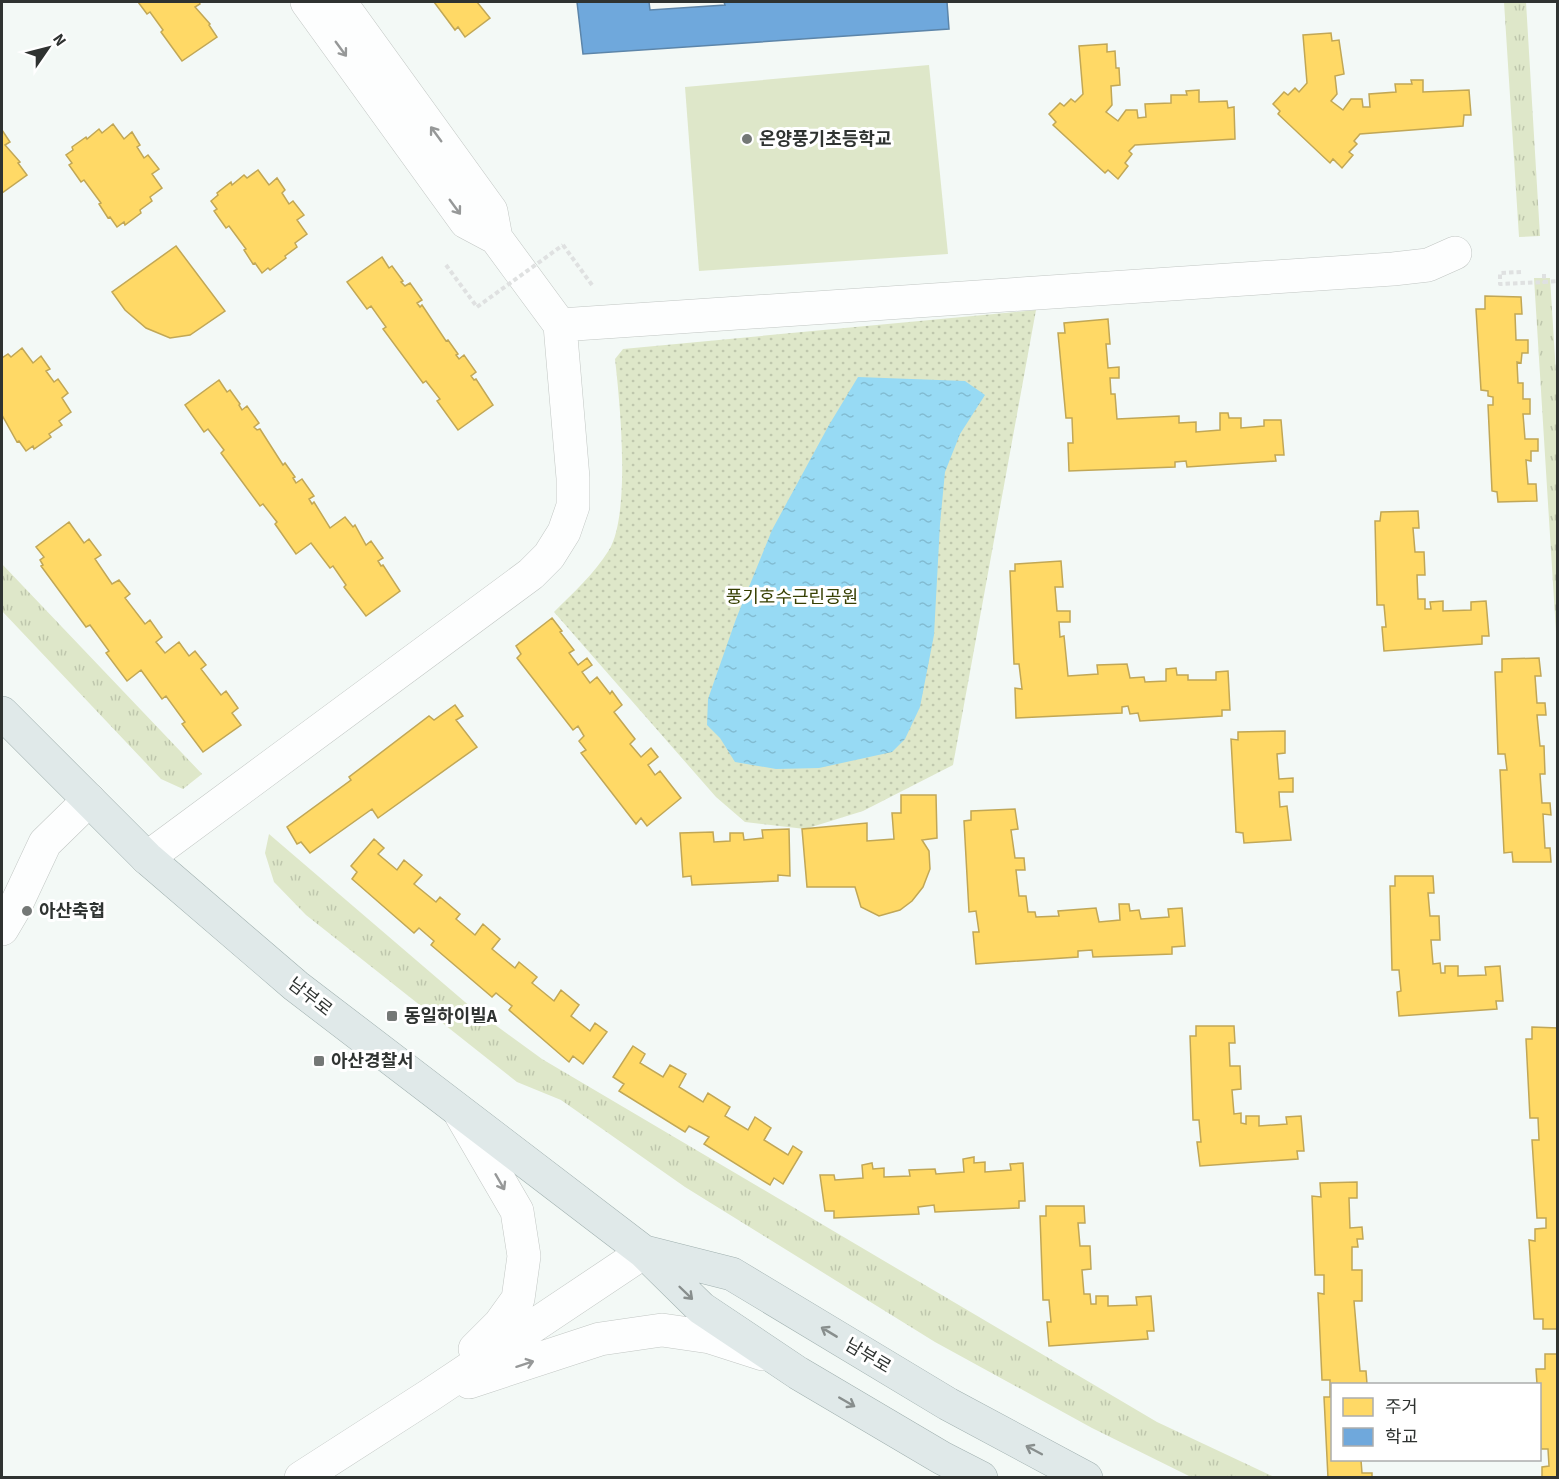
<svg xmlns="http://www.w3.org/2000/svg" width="1559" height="1479" font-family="'Source Sans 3','Noto Sans KR',sans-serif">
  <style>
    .grass { fill: url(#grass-tufts) }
    .park { fill: url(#park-dots) }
    .pitch { fill: #dee7c9 }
    .water { fill: url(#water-ripples) }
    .homes { fill: #ffd966; stroke: #c1a756; stroke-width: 1.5 }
    .schools { fill: #6fa8dc; stroke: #5c85a9; stroke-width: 1.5 }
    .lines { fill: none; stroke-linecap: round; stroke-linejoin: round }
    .minor-casing { stroke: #c1c6c3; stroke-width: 34 }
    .major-casing { stroke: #a0b0af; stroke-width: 34 }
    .path { stroke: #dfe1e1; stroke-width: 4; stroke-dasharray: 4.5 3; stroke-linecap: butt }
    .minor { stroke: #fdfefe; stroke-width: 33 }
    .major { stroke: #e0e9e9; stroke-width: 33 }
    .path-bridge { stroke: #dfe1e1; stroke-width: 4; stroke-dasharray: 4.5 3; stroke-linecap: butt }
    .oneway { stroke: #969898 }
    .oneway2 { stroke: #888e8d }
    .poi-dot { fill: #747876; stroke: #fff; stroke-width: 2 }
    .labels { text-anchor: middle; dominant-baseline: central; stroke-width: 6; stroke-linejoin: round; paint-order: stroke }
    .poi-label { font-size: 18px; font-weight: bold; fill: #2f3331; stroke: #fff; text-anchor: start }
    .park-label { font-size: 18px; fill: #363f01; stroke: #fff }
    .street-label { font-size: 18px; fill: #2f3331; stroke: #fff }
  </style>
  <defs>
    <pattern id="grass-tufts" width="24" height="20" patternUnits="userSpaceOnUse" patternTransform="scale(1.5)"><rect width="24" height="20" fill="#dee7c9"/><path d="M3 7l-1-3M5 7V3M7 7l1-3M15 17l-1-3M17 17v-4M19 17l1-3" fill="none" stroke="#bfc7ad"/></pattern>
    <pattern id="park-dots" width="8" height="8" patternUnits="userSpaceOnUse" patternTransform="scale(1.5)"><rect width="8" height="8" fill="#dee7c9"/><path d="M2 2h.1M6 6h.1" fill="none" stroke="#bfc7ad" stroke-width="1.8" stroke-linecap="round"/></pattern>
    <pattern id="water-ripples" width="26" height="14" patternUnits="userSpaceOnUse" patternTransform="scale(1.5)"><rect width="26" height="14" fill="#97daf4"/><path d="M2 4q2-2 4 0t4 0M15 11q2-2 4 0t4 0" fill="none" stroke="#82bcd2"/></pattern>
  </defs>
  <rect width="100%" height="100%" fill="#f3f9f6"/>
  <path class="grass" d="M1504 2H1526L1540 236 1519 237Z
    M1534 278H1550L1558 405 1557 648Z
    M2 564 202 774 183 789 161 779 2 611Z
    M269 834 472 1008 542 1059 1157 1422 1274 1477H1191L1092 1428 935 1342 685 1187 561 1100 517 1082 306 915 274 882 265 853Z"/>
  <path class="park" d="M1036 310 953 765 863 811 805 829 745 822 716 797 554 612C574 592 594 574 609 550 631 514 620 402 615 359L623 349Z"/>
  <path class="pitch" d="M929 65 948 254 699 271 685 87Z"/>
  <path class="water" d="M858 377 965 381 985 395 960 434 945 472 940 524 934 635 920 707 905 739 892 752 819 768 776 769 735 762 720 738 707 725 708 699 736 619 772 530 829 425Z"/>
  <path class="homes" d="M138 2H199L200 4 195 7 210 24 209 25 217 37 182 61 161 32 163 30 150 12 147 14Z
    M434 2H477L490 18 465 37 458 27 455 30Z
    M1331 33 1332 41 1339 40 1344 74 1335 76 1337 94 1331 101 1343 110 1351 99H1362L1363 107H1370L1369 94 1396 92 1395 84H1412L1411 80H1423V92L1469 90 1471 115H1464L1463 126 1360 134 1354 141 1357 144 1349 152 1353 155 1342 168 1333 159 1330 163 1278 114 1280 111 1273 104 1284 92 1288 95 1295 88 1299 92 1307 83 1303 35Z
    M1107 44V52L1115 51 1116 68H1119L1120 85 1111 86 1112 105 1106 112 1118 121 1126 110H1137L1138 118 1146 117 1145 104 1171 103V95H1187L1186 91 1199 90V102L1227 101 1228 108 1234 107 1235 139 1135 145 1129 151 1132 154 1125 163 1128 166 1118 179 1108 170 1105 173 1053 125 1056 122 1049 114 1060 103 1064 106 1071 99 1075 102 1083 94 1079 46Z
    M113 124 124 139 132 132 140 145 137 147 144 158 148 155 159 169 152 174 162 188 150 197 152 201 140 210 141 213 125 225 124 222 117 227 110 217 108 218 99 204 101 203 84 180 81 182 69 165 72 163 66 155 73 150 72 147 86 137 87 139 99 129 102 133Z
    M2 130 10 142 5 145 20 162 18 163 27 175 2 193Z
    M258 170 269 185 277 178 285 190 282 193 289 204 293 201 304 215 297 220 307 234 295 243 297 247 285 256 286 258 270 270 268 268 262 273 255 263 253 264 244 250 246 249 229 226 226 228 214 211 217 209 211 201 218 195 217 193 231 182 232 185 244 175 247 178Z
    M176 246 225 311 190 335 170 338 146 328 125 310 112 292Z
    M382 257 389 268 392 266 403 281 401 282 405 286 410 283 422 300 417 303 420 307 422 305 446 341 448 340 458 354 456 355 459 359 464 355 476 372 471 376 474 380 476 379 493 405 458 430 437 401 440 399 426 381 423 383 383 329 386 327 371 306 367 309 347 282Z
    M1485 296 1521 297 1522 314H1515L1516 340H1528V353H1522L1521 363 1517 362 1518 383H1523V399H1530V414H1523L1525 439H1538V451H1531V461L1526 460 1528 484H1536L1537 501 1498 502 1497 492 1492 491 1488 405H1493V397L1488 396V391L1481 390 1476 309H1485Z
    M1108 319 1110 344H1106L1108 368 1119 367V378H1110L1111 394H1115L1117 419 1179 416V423L1196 422V432L1220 430V413H1228L1229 418H1241V428L1264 426V420H1281L1284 455H1275L1276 461 1187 467 1186 461 1175 462V467L1069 471 1068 443H1073L1072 418H1066L1058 333H1065L1064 323Z
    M22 348 33 363 41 356 50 369 46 371 54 382 58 379 68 393 62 398 71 412 59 421 62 425 49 434 51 437 34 449 33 446 26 451 19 441 17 442 2 415V358L8 354 11 357Z
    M219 380 227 392 230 390 240 404 239 405 242 410 247 406 259 423 254 427 257 430 260 429 283 465 285 463 295 477 293 478 296 483 302 479 314 496 309 499 312 504 314 502 330 528 345 517 353 527 355 525 366 545 371 541 383 558 378 561 381 566 383 565 400 591 366 616 344 587 346 585 333 566 330 568 311 543 296 554 275 524 277 522 263 504 260 506 221 453 224 450 208 429 204 432 185 405Z
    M1418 511 1419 528H1413L1415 552H1424L1425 575H1417L1418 599H1425V609H1431L1430 602 1443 601V611L1471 610V602L1486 601 1489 636H1482V644L1384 651 1382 627H1386L1384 605H1377L1375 521H1380L1381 512Z
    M69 522 84 543 89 539 101 555 95 559 112 584 119 580 130 594 125 598 145 624 150 620 162 637 156 642 165 653 179 642 189 656 195 651 206 665 201 669 221 695 226 691 238 708 232 713 241 725 203 752 182 724 185 722 166 696 162 699 141 670 127 681 106 653 109 651 90 625 86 627 41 566 43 565 40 560 44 557 36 547Z
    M1061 561 1063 587H1055L1057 611H1070V622H1059L1060 637 1064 636 1068 676 1098 674 1097 665 1127 664 1130 678 1144 677 1145 682 1166 681V669L1176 668 1177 675H1188V680H1216V672L1228 671 1230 710H1222V716L1140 721 1138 713 1130 714 1128 706 1122 707V713L1016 718 1015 688 1022 689 1019 664H1014L1010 571H1015V564Z
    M552 618 562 631 560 632 574 650 569 653 578 665 587 658 592 665 582 672 590 683 597 677 610 694 612 691 622 705 614 712 635 739 630 744 641 757 651 748 658 757 648 765 655 775 660 771 681 798 647 826 641 818 636 824 581 753 586 750 579 741 584 736 578 726 573 730 517 658 521 654 516 646Z
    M1539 658 1541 676H1535L1537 703H1545L1546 715H1537L1540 746H1544L1545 774H1540L1542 803H1550L1551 815 1543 814 1545 848H1550L1551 862H1513L1512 852 1504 853 1500 770H1507L1505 754H1498L1495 672H1502V659Z
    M455 705 463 716 456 720 477 747 378 818 372 809 310 853 301 842 297 844 287 827 351 780 349 777 429 716 434 720Z
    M1285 731V753L1277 754 1279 779 1293 778V792H1279L1280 807 1287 806 1291 840 1244 843 1243 833 1236 832 1231 739 1238 740V732Z
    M901 795H936L937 838 922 840 929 851 930 869 923 887 912 901 900 910 879 916 861 907 855 887H807L802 829 867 823V841L894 839 892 813H901Z
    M1015 809 1018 829 1011 830 1015 858H1024L1025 870H1016L1019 896H1026L1028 912H1035L1036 917 1059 916 1058 911 1096 908 1099 922 1120 920 1119 904H1129L1130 911 1139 910 1141 919 1169 917 1168 909 1182 908 1185 946 1172 947V954L1093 957 1092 950 1078 951V957L976 964 973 932H979L976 911 969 912 964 821 971 820V811Z
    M789 829 790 876 778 875V881L692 885 691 876 683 877 680 833 713 832 714 842 730 841V833H743L744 840 763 838 762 830Z
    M374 839 384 848 378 854 397 870 404 860 422 875 414 884 436 902 440 897 460 914 456 919 475 935 483 924 500 939 492 949 515 968 519 962 537 977 532 983 554 1001 561 990 579 1005 571 1016 590 1031 595 1023 607 1032 583 1064 573 1056 569 1062 509 1010 512 1006 496 993 492 997 431 945 434 941 419 928 414 933 352 879 357 872 351 866Z
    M1395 876H1433L1434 893H1428L1430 916H1439L1440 940H1431L1433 964 1440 963 1441 973H1445V966H1458V976L1486 975 1485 967 1500 966 1503 1001H1496L1497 1009 1399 1016 1397 992 1401 991 1399 970H1392L1390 886H1395Z
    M1196 1026H1234L1235 1043H1229L1230 1066H1240L1241 1089 1232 1090 1234 1114 1241 1113V1123L1246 1124V1116H1259V1126L1287 1124 1286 1117 1301 1116 1304 1151H1297L1298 1159 1200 1166 1197 1142H1201L1199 1120H1193L1190 1036H1196Z
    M1532 1027 1558 1028V1329H1543V1319H1534L1529 1240 1535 1241V1229L1546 1228V1218H1537L1532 1140H1539L1538 1118H1530L1526 1039H1532Z
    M633 1046 645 1054 640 1063 663 1077 670 1065 686 1074 679 1087 703 1102 708 1093 730 1107 725 1116 748 1130 755 1117 771 1128 764 1140 788 1155 793 1146 802 1152 783 1184 774 1178 770 1185 704 1144 709 1137 689 1126 685 1132 619 1091 624 1084 613 1077Z
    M974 1157V1163L985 1162V1172L1011 1170 1010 1164 1023 1163 1025 1201H1019V1208L935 1212 934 1205 918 1207 919 1214 834 1218V1211H825L820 1175H834L835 1180 863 1178 862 1165 872 1163 873 1169 884 1168V1177L910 1176 909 1170 935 1169 936 1174 964 1172 963 1159Z
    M1357 1182V1198H1349L1350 1228 1362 1227 1363 1239H1357L1358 1247H1352V1270H1362V1301H1354L1360 1371H1366L1367 1384H1332V1460H1361L1362 1473H1372V1478H1328L1324 1397H1330V1380H1322L1318 1293 1324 1294V1275H1315L1312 1196 1321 1197 1320 1183Z
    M1046 1206H1084L1085 1223H1078L1080 1246H1090L1091 1269 1082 1270 1084 1294H1090L1091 1304H1096V1296H1108V1306L1137 1305 1136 1297 1151 1296 1154 1331H1147L1148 1339 1049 1346 1047 1322H1051L1049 1300H1043L1040 1216H1046Z
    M1545 1354H1558V1478H1542V1467L1549 1466 1548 1449H1541L1540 1384H1537L1536 1369H1545Z"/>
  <path class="schools" d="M577 2H649L650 10 725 5 724 2H947L949 29 583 54Z"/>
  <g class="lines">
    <defs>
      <path id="minor" d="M307 2 466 222 496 238
        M560 325 1393 269 1428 265 1455 253
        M147 858 531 574 549 556 564 532 573 506V478L560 325 496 238 491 211 340 2
        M2 929 15 907 45 843 89 800
        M460 1113 517 1211 524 1256 518 1299 500 1324 475 1349
        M469 1382 600 1339 662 1330 710 1337 763 1354
        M301 1478 430 1395 644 1252"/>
      <path id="major" d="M2 713 147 858 296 986 644 1252 701 1308 798 1373 942 1458 981 1478
        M645 1252 732 1274 948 1404 1086 1478"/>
    </defs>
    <use href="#minor" class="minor-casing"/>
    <use href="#major" class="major-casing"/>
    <path class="path" d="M563 245 592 285
      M446 265 477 307
      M1521 272 1500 273V284L1544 282
      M1544 274V282L1558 281"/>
    <use href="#minor" class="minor"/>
    <use href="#major" class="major"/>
    <path class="path-bridge" d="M477 307 563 245"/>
  </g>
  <defs><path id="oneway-shaft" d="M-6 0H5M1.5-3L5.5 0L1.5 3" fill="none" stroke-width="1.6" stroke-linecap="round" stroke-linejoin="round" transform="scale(1.5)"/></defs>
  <g class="oneway">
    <use href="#oneway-shaft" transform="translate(341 49) rotate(54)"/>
    <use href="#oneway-shaft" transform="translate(436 134) rotate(-126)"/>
    <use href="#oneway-shaft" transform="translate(455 207) rotate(54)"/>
    <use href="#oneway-shaft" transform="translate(500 1182) rotate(60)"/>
    <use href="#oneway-shaft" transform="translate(525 1364) rotate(-18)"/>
  </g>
  <g class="oneway2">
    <use href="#oneway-shaft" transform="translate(686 1293) rotate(44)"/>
    <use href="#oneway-shaft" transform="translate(829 1332) rotate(-149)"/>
    <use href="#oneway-shaft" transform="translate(847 1402) rotate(30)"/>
    <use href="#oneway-shaft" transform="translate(1034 1450) rotate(-152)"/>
  </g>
  <g class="poi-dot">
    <circle cx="747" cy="139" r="6"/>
    <circle cx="27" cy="911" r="6"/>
    <rect x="386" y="1010" width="12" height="12" rx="3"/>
    <rect x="313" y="1055" width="12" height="12" rx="3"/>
  </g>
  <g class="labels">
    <g class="poi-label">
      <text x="759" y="139">온양풍기초등학교</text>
      <text x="39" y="911">아산축협</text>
      <text x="404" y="1016">동일하이빌A</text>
      <text x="331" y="1061">아산경찰서</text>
    </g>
    <g class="park-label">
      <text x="792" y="597">풍기호수근린공원</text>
    </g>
    <g class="street-label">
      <text transform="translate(310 997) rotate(38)">남부로</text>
      <text transform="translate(868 1356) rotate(31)">남부로</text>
    </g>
  </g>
  <rect width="1559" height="1479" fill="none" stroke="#2f3331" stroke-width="6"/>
  <rect x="1331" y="1383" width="210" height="78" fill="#ffffff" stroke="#acadad" stroke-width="1.5"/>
  <rect x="1343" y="1398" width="30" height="18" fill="#ffd966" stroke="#acadad" stroke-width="1.5"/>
  <text x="1385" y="1413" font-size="18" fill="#2f3331">주거</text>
  <rect x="1343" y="1428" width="30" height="18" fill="#6fa8dc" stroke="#acadad" stroke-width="1.5"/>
  <text x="1385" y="1443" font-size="18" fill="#2f3331">학교</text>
  <g transform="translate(48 48) rotate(55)" stroke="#ffffff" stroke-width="4.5" paint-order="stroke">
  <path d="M0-4.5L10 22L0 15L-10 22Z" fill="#2f3331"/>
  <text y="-9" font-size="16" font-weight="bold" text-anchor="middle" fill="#2f3331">N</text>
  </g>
</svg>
